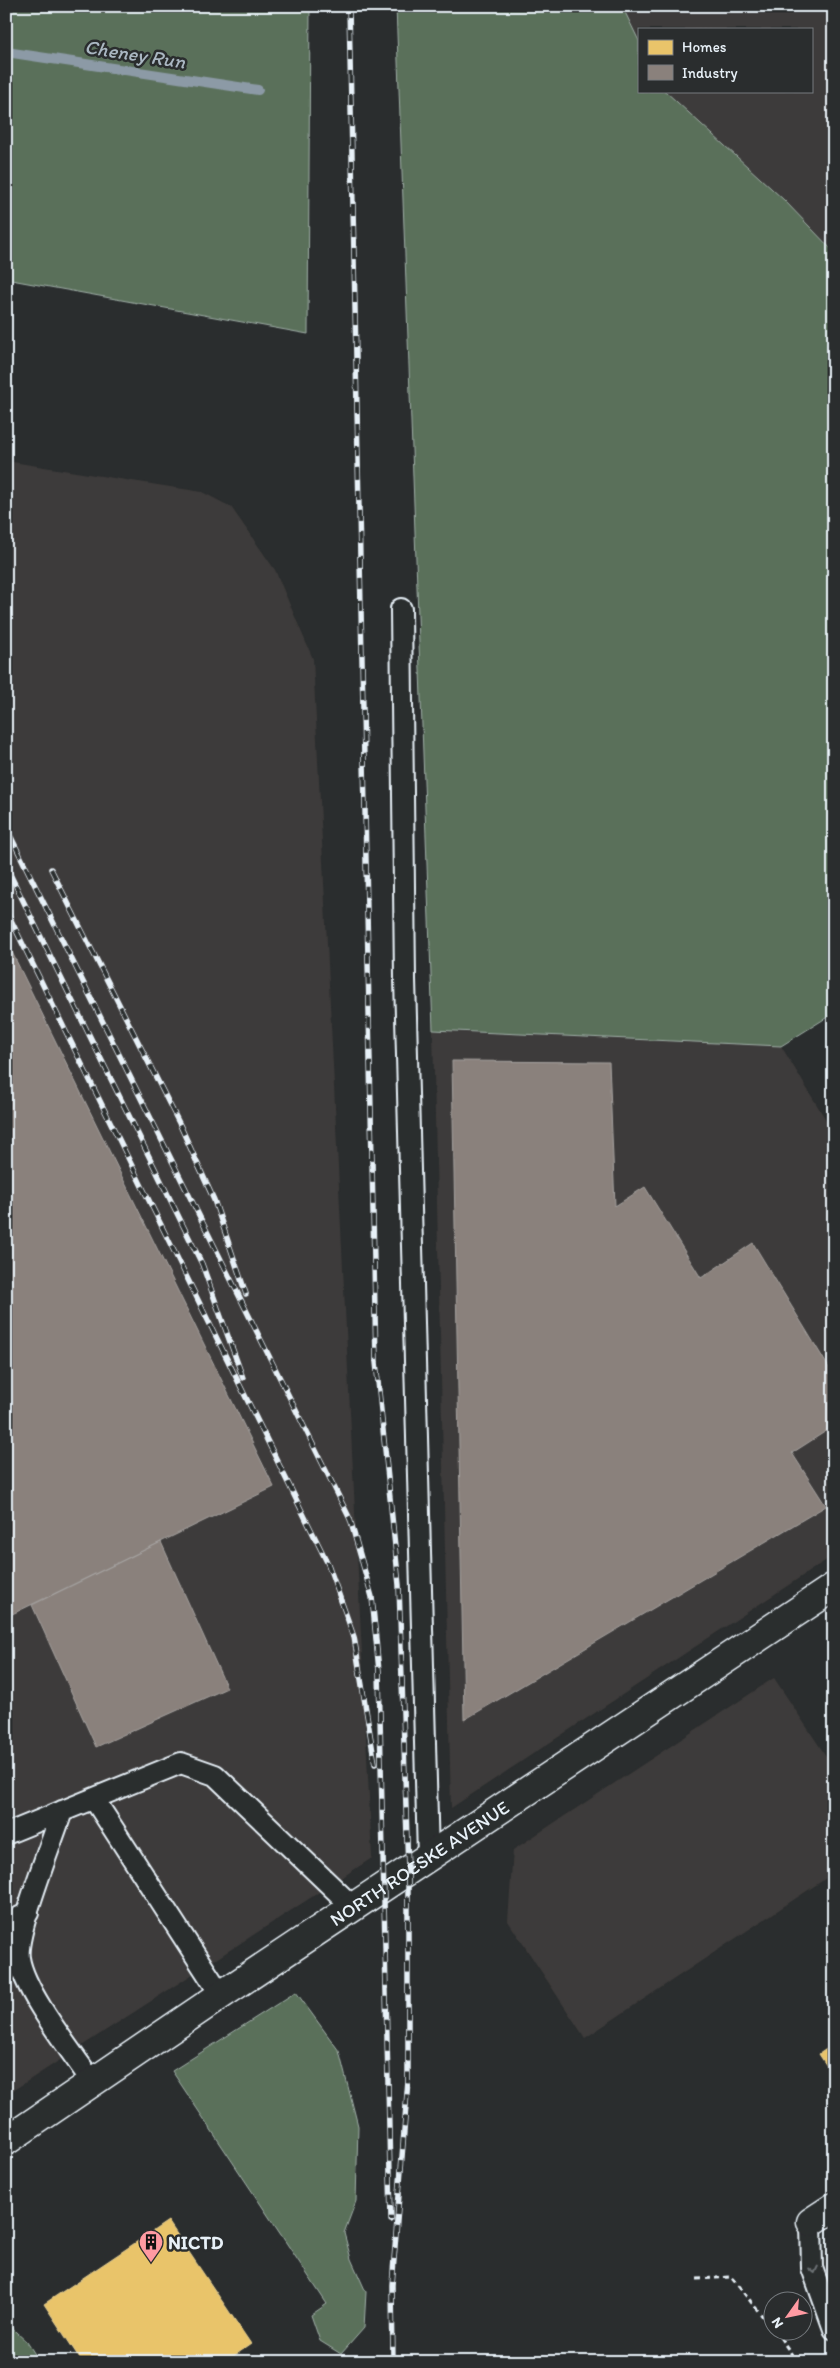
<svg xmlns="http://www.w3.org/2000/svg" width="840" height="2368" font-family="Itim,sans-serif">
  <style>
    .built { fill: #3e3b3a }
    .green { fill: #5a6f5a; stroke: #a1b0a9 }
    .homes { fill: #e9c46a; stroke: #e9d295 }
    .industry { fill: #8a817c; stroke: #a6a3a1 }
    .lines { fill: none; stroke-linecap: round; stroke-linejoin: round }
    .stream { stroke: #8c9aa6; stroke-width: 10 }
    .lane-casing { stroke: #e8f1f8; stroke-width: 24 }
    .street-casing { stroke: #e8f1f8; stroke-width: 31 }
    .secondary-casing { stroke: #e8f1f8; stroke-width: 31 }
    .path { stroke: #e8f1f8; stroke-width: 3; stroke-dasharray: 5 4; stroke-linecap: butt }
    .lane { stroke: #2a2d2e; stroke-width: 20 }
    .street { stroke: #2a2d2e; stroke-width: 28 }
    .secondary { stroke: #2a2d2e; stroke-width: 28 }
    .rail-casing { stroke: #e8f1f8; stroke-width: 5.5 }
    .rail { stroke: #2a2d2e; stroke-width: 4; stroke-dasharray: 11; stroke-linecap: butt }
    .oneway { stroke: #6c7275 }
    .labels { text-anchor: middle; dominant-baseline: central; stroke-width: 5; stroke-linejoin: round; paint-order: stroke }
    .street-label { font-size: 19px; fill: #e8f1f8; stroke: #2a2d2e }
    .poi-label { font-size: 19px; font-weight: bold; fill: #e8f1f8; stroke: #2a2d2e; text-anchor: start }
    .water-label { font-size: 20px; font-style: italic; fill: #aab7c2; stroke: #2a2d2e }
  </style>
  <rect width="100%" height="100%" fill="#2a2d2e"/>
  <filter id="ink" filterUnits="userSpaceOnUse"><feTurbulence type="fractalNoise" baseFrequency=".02" numOctaves="2"/><feDisplacementMap in="SourceGraphic" scale="10" xChannelSelector="R" yChannelSelector="G"/><feConvolveMatrix kernelMatrix="1 2 1 2 8 2 1 2 1" color-interpolation-filters="sRGB"/></filter>
  <g filter="url(#ink)">
    <path class="built" d="M622 6H834V252L784 200 665 91H811V29H639V41Z
      M6 461 202 492 231 507 275 570 313 659 372 1858 6 2095Z
      M433 1030 781 1046 834 1133V1555L451 1808Z
      M774 1678 834 1768V1873L585 2038 508 1921 513 1850Z"/>
    <path class="green" d="M6 6H310L308 334 6 279Z
      M396 6H622L639 41V91H665L784 200 834 252V1013L781 1046 433 1030Z
      M296 1992 339 2051 358 2126 356 2201 344 2233 351 2259 366 2292 364 2328 341 2354 320 2341 311 2315 327 2304 172 2071Z
      M6 2323 27 2342 40 2362H6Z"/>
    <path class="homes" d="M834 2044V2077L819 2054Z
      M168 2221 251 2344 225 2362H82L44 2304Z"/>
    <path class="industry" d="M6 940 274 1487 6 1617Z
      M452 1061 609 1062 615 1206 645 1187 701 1278 753 1243 834 1376V1426L792 1453 826 1506 464 1720Z
      M161 1542 227 1688 96 1747 32 1605Z"/>
    <g class="lines">
      <path class="stream" d="M6 52 258 90"/>
      <defs>
        <path id="lane" d="M401 609 405 979 428 1857
          M94 1799 221 1995
          M62 1811C53 1840 15 1933 19 1958 24 1992 72 2052 93 2083
          M6 1834 181 1763 215 1775 353 1907
          M6 1924 28 1913
          M811 2222 812 2268 834 2329"/>
        <path id="street" d="M811 2222 834 2207"/>
        <g id="secondary">
          <path id="s1" d="M6 2141 221 1995 834 1587"/>
        </g>
      </defs>
      <use href="#lane" class="lane-casing"/>
      <use href="#street" class="street-casing"/>
      <use href="#secondary" class="secondary-casing"/>
      <path class="path" d="M697 2279 731 2277 772 2328
        M775 2330 797 2362"/>
      <use href="#lane" class="lane"/>
      <use href="#street" class="street"/>
      <use href="#secondary" class="secondary"/>
      <defs>
        <path id="rail" d="M349 6 376 1362 399 1585 408 1871V2080L392 2285 393 2362
          M6 827 350 1519 372 1597 379 1671 391 2220
          M6 866 202 1264 243 1378
          M51 869 180 1125 214 1200 246 1294
          M6 910 328 1564 354 1637 375 1764"/>
      </defs>
      <use href="#rail" class="rail-casing"/>
      <use href="#rail" class="rail"/>
    </g>
    <defs><path id="oneway-chevron" d="M-2-3.5L2.5 0L-2 3.5" fill="none" stroke-width="1.6" stroke-linecap="round" stroke-linejoin="round" transform="scale(1.25)"/></defs>
    <use class="oneway" href="#oneway-chevron" transform="translate(814 2270) rotate(78)"/>
  </g>
  <defs>
    <symbol id="building-pin" viewBox="-11 -11 22 30"><path d="M0 17L-7.5 6A9.5 9.5 0 1 1 7.5 6Z" fill="#ff9aa2" stroke="#2a2d2e"/><path d="M-4-6H4V6H1V3H-1V6H-4ZM-2.5-4.3h1.7v1.8h-1.7ZM.8-4.3h1.7v1.8H.8ZM-2.5-1h1.7V.8h-1.7ZM.8-1h1.7V.8H.8Z" fill="#111"/></symbol>
  </defs>
  <g fill-rule="evenodd">
    <use href="#building-pin" x="137" y="2228" width="28" height="38"/>
  </g>
  <g class="labels">
    <g class="street-label">
      <text stroke="none"><textPath href="#s1" startOffset="498">NORTH ROESKE AVENUE</textPath></text>
    </g>
    <g class="poi-label">
      <text x="168" y="2242">NICTD</text>
    </g>
    <g class="water-label">
      <text transform="translate(135 54) rotate(9)">Cheney Run</text>
    </g>
  </g>
  <rect width="840" height="2368" fill="none" stroke="#2a2d2e" stroke-width="25"/>
  <rect x="12" y="12" width="815" height="2343" fill="none" stroke="#e8f1f8" stroke-width="2" filter="url(#ink)"/>
  <rect x="638" y="28" width="175" height="65" fill="#2a2d2e" stroke="#767b7f"/>
  <rect x="648" y="40" width="25" height="15" fill="#e9c46a" stroke="#767b7f"/>
  <text x="682" y="52" font-size="15" fill="#e8f1f8">Homes</text>
  <rect x="648" y="65" width="25" height="15" fill="#8a817c" stroke="#767b7f"/>
  <text x="682" y="78" font-size="15" fill="#e8f1f8">Industry</text>
  <g transform="translate(788 2316) rotate(237)"><circle r="24" fill="#2a2d2e" stroke="#767b7f"/>
  <path d="M0-4L9 19L0 12L-9 19Z" fill="#ff9aa2"/>
  <text y="-8" font-size="14" font-weight="bold" text-anchor="middle" fill="#e8f1f8">N</text>
  </g>
</svg>
